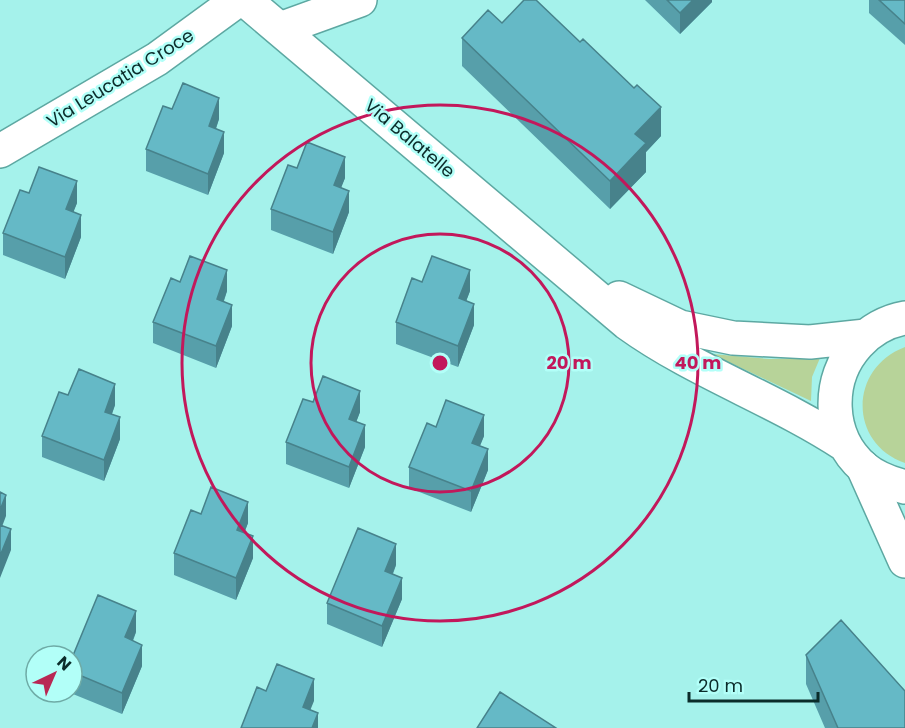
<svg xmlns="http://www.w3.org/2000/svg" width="905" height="728" font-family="Poppins,sans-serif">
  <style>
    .green { fill: #b7d399 }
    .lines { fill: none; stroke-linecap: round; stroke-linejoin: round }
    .minor-casing { stroke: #5da8a2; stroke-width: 36 }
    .major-casing { stroke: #5da8a2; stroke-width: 36 }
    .minor { stroke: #fff; stroke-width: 33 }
    .major { stroke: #fff; stroke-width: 33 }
    .wall { fill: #579faa }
    .shaded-wall { fill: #47828b }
    .building { fill: #65b9c6; stroke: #47828b; stroke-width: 1.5 }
    .ring { fill: none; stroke: #c2185b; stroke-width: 3 }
    .labels { text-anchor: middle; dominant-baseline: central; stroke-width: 5; stroke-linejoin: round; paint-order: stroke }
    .street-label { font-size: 18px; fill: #0b2c2a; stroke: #b2fff8 }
    .centre { fill: #c2185b; stroke: #b2fff8; stroke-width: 3 }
    .ring-label { font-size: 18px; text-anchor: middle; font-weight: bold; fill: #c2185b; stroke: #b2fff8; stroke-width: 5; stroke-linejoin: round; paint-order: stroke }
  </style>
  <rect width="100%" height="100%" fill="#a5f2eb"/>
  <path class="green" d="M905 347V463C848 443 849 368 905 347Z
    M712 354 769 359 820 358 812 377 811 401Z"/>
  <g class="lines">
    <defs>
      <path id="minor" d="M280 29 360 0
        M0 151 157 59 238 0
        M863 467 905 561"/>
      <path id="major" d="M245 0 627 323C695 372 775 399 845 445
        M619 298 680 327 733 338 810 342 866 336
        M905 318C887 321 870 331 858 344 826 379 827 436 864 468 876 478 890 483 905 487"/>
    </defs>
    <use href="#minor" class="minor-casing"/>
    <use href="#major" class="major-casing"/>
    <use href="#minor" class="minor"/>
    <use href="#major" class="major"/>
  </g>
  <path class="wall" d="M645 0H712V2L680 34Z
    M869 0H905V45L869 13Z
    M502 23 661 136 646 152V172L610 209 462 66V38Z
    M172 109 219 119 216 129 224 153 208 195 146 171V149Z
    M297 168 345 178 341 187 349 212 333 254 271 230V209Z
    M29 193 77 203 73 212 81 237 65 279 3 255V233Z
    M180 282 227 291 224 301 232 326 216 368 153 343V322Z
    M470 291 466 301 474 325 458 367 396 344V322Z
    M68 395 115 405 112 414 120 439 104 481 42 457V436Z
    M313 402 360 412 356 422 365 447 349 488 286 464V442Z
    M436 427 484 436 480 446 488 470 471 512 409 488V467Z
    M201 514 248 523 244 533 253 558 236 600 174 575V553Z
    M396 565 393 574 402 599 382 647 327 624V603Z
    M136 632 133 641 142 666 122 714 68 692H72V658Z
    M806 655 905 728H825L806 684Z"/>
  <path class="shaded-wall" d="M693 0H712V2L680 34V13Z
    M219 98V119L209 148V126Z
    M661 107V136L646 152V172L610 209V181L635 134Z
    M224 132V153L208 195V174Z
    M345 157V178L334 206V185Z
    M77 181V203L66 231V209Z
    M349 191V212L333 254V232Z
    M81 215V237L65 279V257Z
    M227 270V291L217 320V299Z
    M470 270V291L459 320V298Z
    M474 304V325L458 367V346Z
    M232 305V326L216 368V346Z
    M115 384V405L105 433V412Z
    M360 391V412L349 441V419Z
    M484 415V436L472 464V443Z
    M120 417V439L104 481V460Z
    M365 425V447L349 488V467Z
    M488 449V470L471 512V491Z
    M6 495V516L0 532V510Z
    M248 502V523L237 552V530Z
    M11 529V550L0 578V556Z
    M253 536V558L236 600V578Z
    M396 544V565L385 592V571Z
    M402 578V599L382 647V626Z
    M136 611V632L125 659V637Z
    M142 645V666L122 714V693Z
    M314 679V701L303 728V707Z
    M318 713V728H312Z"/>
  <path class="building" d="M524 0H536L580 42 583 39 634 88 637 85 661 107 635 134 646 143 610 181 462 38 488 10 502 23Z
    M667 0H693L680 13Z
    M879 0H905V24Z
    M183 83 219 98 209 126 224 132 208 174 146 149 163 106 172 109Z
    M307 142 345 157 334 185 349 191 333 232 271 209 288 165 297 168Z
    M39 167 77 181 66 209 81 215 65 257 3 233 20 190 29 193Z
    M190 256 227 270 217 299 232 305 216 346 153 322 171 278 180 282Z
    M432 256 470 270 459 298 474 304 458 346 396 322 412 278 422 282Z
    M79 369 115 384 105 412 120 417 104 460 42 436 59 392 68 395Z
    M323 376 360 391 349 419 365 425 349 467 286 442 303 399 313 402Z
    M446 400 484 415 472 443 488 449 471 491 409 467 427 423 436 427Z
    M211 487 248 502 237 530 253 536 236 578 174 553 191 510 201 514Z
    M0 492 6 495 0 510Z
    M0 525 11 529 0 556Z
    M358 528 396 544 385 571 402 578 382 626 327 603Z
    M98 595 136 611 125 637 142 645 122 693 72 672V658Z
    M841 620 905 691V728H838L806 655Z
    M277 664 314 679 303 707 318 713 312 728H241L257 687 266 691Z
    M500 692 556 728H477Z"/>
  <g class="ring">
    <circle cx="440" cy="363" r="129"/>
    <circle cx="440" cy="363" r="258"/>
  </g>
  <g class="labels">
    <g class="street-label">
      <text transform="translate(120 78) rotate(-32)">Via Leucatia Croce</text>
      <text transform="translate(410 138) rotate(40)">Via Balatelle</text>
    </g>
  </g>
  <circle cx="440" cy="363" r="9" class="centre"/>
  <g class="ring-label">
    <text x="569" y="369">20 m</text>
    <text x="698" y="369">40 m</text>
  </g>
  <g transform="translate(54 674) rotate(44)"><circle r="28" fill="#b2fff8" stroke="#6faba6" stroke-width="1.5"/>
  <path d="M0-4.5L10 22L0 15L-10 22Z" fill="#b82854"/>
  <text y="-9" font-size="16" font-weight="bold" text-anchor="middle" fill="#0b2c2a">N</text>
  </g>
  <path d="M689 692v9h129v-9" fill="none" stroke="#0b2c2a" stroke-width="3"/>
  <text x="698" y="692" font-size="18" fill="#0b2c2a" stroke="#b2fff8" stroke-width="4.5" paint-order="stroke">20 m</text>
</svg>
